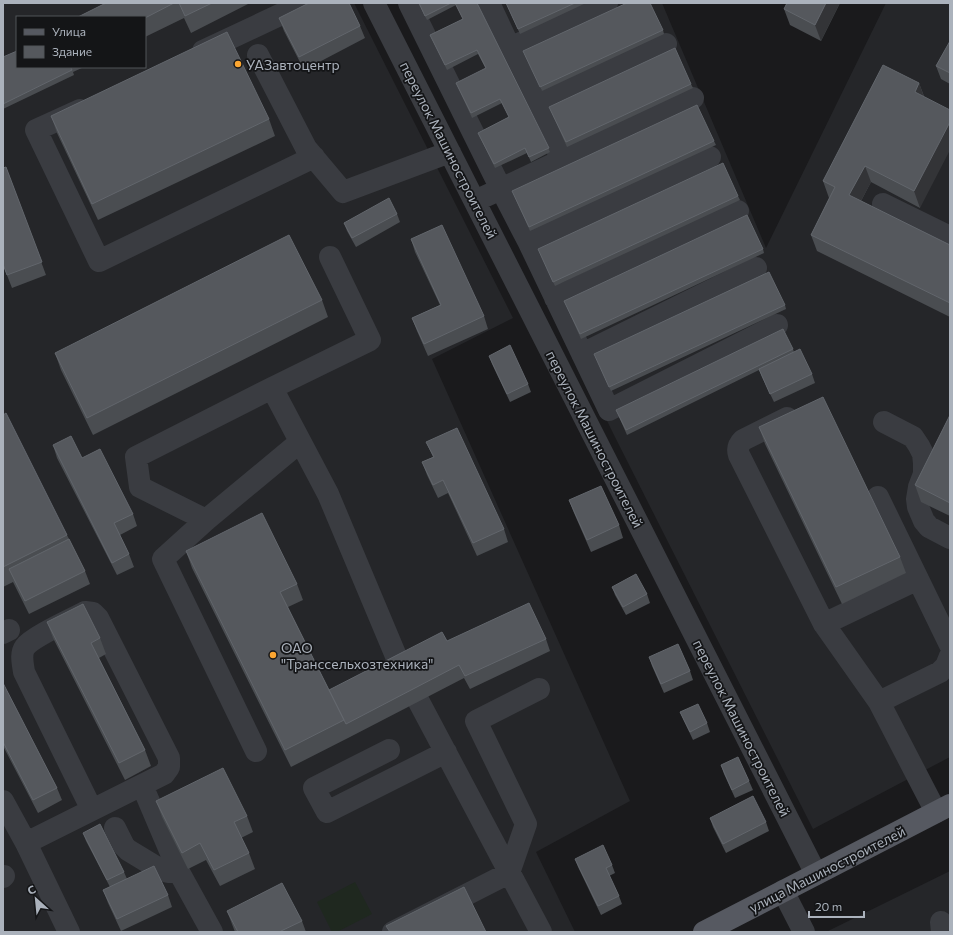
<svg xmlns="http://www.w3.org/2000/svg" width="953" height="935" font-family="Commissioner,sans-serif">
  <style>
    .built { fill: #252629; fill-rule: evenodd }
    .green { fill: #1f281f }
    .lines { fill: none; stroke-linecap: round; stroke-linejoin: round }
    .minor { stroke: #3a3c41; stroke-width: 22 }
    .major { stroke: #565961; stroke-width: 22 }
    .wall { fill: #4a4d51 }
    .shaded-wall { fill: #333437 }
    .building { fill: #55585d; stroke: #62666c }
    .poi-dot { fill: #fca631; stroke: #141517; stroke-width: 1.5 }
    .labels { text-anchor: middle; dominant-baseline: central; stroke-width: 3.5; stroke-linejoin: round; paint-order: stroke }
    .poi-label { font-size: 14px; fill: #abb2bc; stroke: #141517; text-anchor: start }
    .street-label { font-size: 14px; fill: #abb2bc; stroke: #141517 }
  </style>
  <rect width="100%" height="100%" fill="#1a1a1c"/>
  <path class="built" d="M3 3H354L513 318 432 359 630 801 536 852 575 932H3ZM17 17H145V67H17Z
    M401 3H662L766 248 886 3H950V757L813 829 615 437Z
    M950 871V932H826Z"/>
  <path class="green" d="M355 882 372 914 337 932H332L317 902Z"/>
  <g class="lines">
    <path class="minor" d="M374 3 816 874
      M409 3 501 189 693 98
      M489 3 562 160
      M510 48 607 3
      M203 51 305 3
      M258 55 306 148 343 192 450 152
      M537 105 666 44
      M80 110 36 130 99 261 314 157
      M475 201 501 189 529 243 609 410 777 325
      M883 204 950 237
      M529 243 710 157
      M555 298 738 211
      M582 354 756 268
      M272 388 328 494 401 668 541 932
      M787 418 743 440C738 445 737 449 739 455L824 624 879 702 936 812
      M884 422 913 437 919 446 923 454 924 463V474L919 487 917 499 918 507 924 521 929 527 950 538
      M878 497 950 645
      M206 520 140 487 136 457 272 388 370 340 330 257
      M824 624 918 579
      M3 633 9 630
      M879 702 940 672 946 666 950 656
      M389 750 314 788 327 812 446 752
      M256 751 163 559 206 520 300 442
      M142 785 179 872 212 932
      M3 801 26 843 69 932
      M115 828 124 846 128 850 161 870 168 872H179
      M26 843 164 774 169 767V758L98 618 93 613 85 612C72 619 32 637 25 647 20 654 23 664 24 672L92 810
      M3 877 4 876
      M783 891 804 932
      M941 922 942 932
      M393 932 509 873 526 824 476 721 539 689"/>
    <path class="major" d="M704 932 950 805"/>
  </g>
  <path class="wall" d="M106 3H250L191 33 184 18 145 37V17Z
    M418 3H477L550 152 531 162 527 153 495 168 478 133 509 117 502 103 472 118 456 83 486 69 478 54 447 70 430 35 463 19 456 5 427 20Z
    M506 3H586L520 34Z
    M787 3H840L821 41 790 25 784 9Z
    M279 18 360 26 365 38 304 70 284 31Z
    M663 30 664 34 542 91 523 51Z
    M950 41V84L941 79 936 66Z
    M3 57 17 67H84L73 72 74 75 3 109Z
    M919 83 924 96 920 208 871 182 861 201 950 245V317L817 251 811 235 829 198 823 181Z
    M691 84 693 88 567 147 549 107Z
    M51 116 269 119 275 136 98 220 57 133Z
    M714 141 716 145 530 231 512 191Z
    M6 167 46 275 12 288 3 265Z
    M738 196 740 200 555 286 538 249Z
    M397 214 400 222 356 247 347 231 344 223Z
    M411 239 484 316 488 329 428 356 417 331 412 318 440 305 415 252Z
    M763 249 764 253 581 339 564 301Z
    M322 300 328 317 93 435 61 370 55 353Z
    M785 305 786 309 611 391 594 354Z
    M793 349 794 352 812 374 815 383 774 402 762 377 759 370 627 435 616 410Z
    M489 356 528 384 531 392 510 402 492 364Z
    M3 415 67 535 85 571 90 584 29 614 13 582 3 587Z
    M950 415V516L921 502 915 485Z
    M759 427 900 557 906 573 842 604 765 444Z
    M426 442 504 529 508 542 477 556 448 493 438 498 427 475 422 462 433 457Z
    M53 445 82 458 133 514 137 526 120 535 129 554 134 567 117 575 57 458Z
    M569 500 619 525 623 538 591 552 574 513Z
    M186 551 297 584 303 600 288 607 329 690 447 641 546 639 550 651 470 689 464 678 350 737 291 767 192 568Z
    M612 587 647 594 650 603 626 615 615 595Z
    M47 622 100 638 106 654 99 658 145 750 151 766 125 780 53 638Z
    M649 657 690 671 693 680 664 693 652 666Z
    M3 683 57 788 62 800 38 813 3 746Z
    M680 712 707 723 710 732 693 740 684 721Z
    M721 765 749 781 753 790 735 798 724 774Z
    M156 801 247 816 253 832 241 838 249 853 255 869 220 886 206 860 188 869 162 817Z
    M710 818 766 822 769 831 726 853 713 827Z
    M83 833 124 872 127 879 168 895 172 907 121 931 108 903 103 890 110 887 86 841Z
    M575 859 612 865 615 873 609 876 619 896 622 904 601 915 578 867Z
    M227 911 302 921 306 932H235Z"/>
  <path class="shaded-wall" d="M826 3H840L821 41 815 25Z
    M919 83 925 100 915 92Z
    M950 122V150L920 208 914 191Z
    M865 166 871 182 855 212 849 195Z"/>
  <path class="building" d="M106 3H174L145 18V17H78Z
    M179 3H212L185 16Z
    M309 3H349L360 26 299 57 279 18Z
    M419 3H451L425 16Z
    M455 3H477L549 148 529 157 525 148 494 164 478 133 509 117 500 99 471 113 456 83 486 68 477 50 445 65 430 35 463 19Z
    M506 3H575L518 29Z
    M627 3H650L663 30 540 87 523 51Z
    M787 3H826L815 25 784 9Z
    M227 32 269 119 92 204 51 116Z
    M950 41V73L936 66Z
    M675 48 691 84 566 142 549 107Z
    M17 51V67H74L71 68 72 70 3 104V57Z
    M883 65 919 83 915 92 950 110V122L914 191 865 166 849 195 950 245V303L811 235 835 187 823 181Z
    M697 105 714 141 529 227 512 191Z
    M723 163 738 196 553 282 538 249Z
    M6 167 42 262 7 275 3 264V168Z
    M389 198 397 214 352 238 344 223Z
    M747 215 763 249 580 334 564 301Z
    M442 225 484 316 424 344 412 318 441 305 411 239Z
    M289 235 322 300 87 418 55 353Z
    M769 272 785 305 609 387 594 354Z
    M783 329 793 349 626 430 616 410Z
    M510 345 528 384 507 394 489 356Z
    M800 349 812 374 770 394 759 369Z
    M823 397 900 557 836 587 759 427Z
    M6 413 67 535 3 567V415Z
    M950 415V503L915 485Z
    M457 428 504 529 473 543 443 480 433 485 422 462 434 457 426 442Z
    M71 436 82 458 100 449 133 514 114 523 129 554 112 563 53 445Z
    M601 486 619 525 587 540 569 500Z
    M262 513 297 584 280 592 344 720 285 750 186 551Z
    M69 539 85 571 25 601 9 569Z
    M636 574 647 594 623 607 612 587Z
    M529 603 546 639 465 676 459 665 346 724 329 690 442 632 447 641Z
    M83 604 100 638 91 643 145 750 119 763 47 622Z
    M678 644 690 671 661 684 649 657Z
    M3 683 57 788 33 800 3 742Z
    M698 704 707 723 690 732 680 712Z
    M738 757 749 781 732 790 721 765Z
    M223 768 247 816 234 822 249 853 214 870 200 843 182 853 156 801Z
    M753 796 766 822 723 844 710 818Z
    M100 824 124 872 107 880 83 833Z
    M603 845 612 865 606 868 619 896 598 906 575 859Z
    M154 866 168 895 117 919 103 890Z
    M282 883 302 921 281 931 282 932H238L227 911Z
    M464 887 486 932H390L386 926Z"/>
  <g class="poi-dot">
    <circle cx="238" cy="64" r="4"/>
    <circle cx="273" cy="655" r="4"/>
  </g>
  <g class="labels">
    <g class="poi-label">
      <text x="246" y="64">УАЗавтоцентр</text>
      <text x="281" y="647">ОАО<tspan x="281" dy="16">"Транссельхозтехника"</tspan></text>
    </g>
    <g class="street-label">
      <text transform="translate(449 150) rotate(63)">переулок Машиностроителей</text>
      <text transform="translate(595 439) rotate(63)">переулок Машиностроителей</text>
      <text transform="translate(742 728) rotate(63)">переулок Машиностроителей</text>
      <text transform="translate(827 869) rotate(-27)">улица Машиностроителей</text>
    </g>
  </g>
  <rect width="953" height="935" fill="none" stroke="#abb2bc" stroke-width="8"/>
  <rect x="16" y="16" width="130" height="52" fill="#141517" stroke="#505459"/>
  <rect x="24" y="29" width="20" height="6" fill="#565961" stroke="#505459"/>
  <text x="52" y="36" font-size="12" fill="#abb2bc">Улица</text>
  <rect x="24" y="46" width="20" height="12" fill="#55585d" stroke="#505459"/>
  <text x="52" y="56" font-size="12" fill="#abb2bc">Здание</text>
  <g transform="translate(36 899) rotate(333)" stroke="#141517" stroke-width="3" paint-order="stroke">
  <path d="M0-3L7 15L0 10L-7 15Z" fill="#abb2bc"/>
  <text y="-6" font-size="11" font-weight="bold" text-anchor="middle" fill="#abb2bc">С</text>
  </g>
  <path d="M809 911v6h55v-6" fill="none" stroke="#abb2bc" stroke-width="2"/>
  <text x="815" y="911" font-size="12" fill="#abb2bc" stroke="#141517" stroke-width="3" paint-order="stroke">20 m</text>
</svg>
